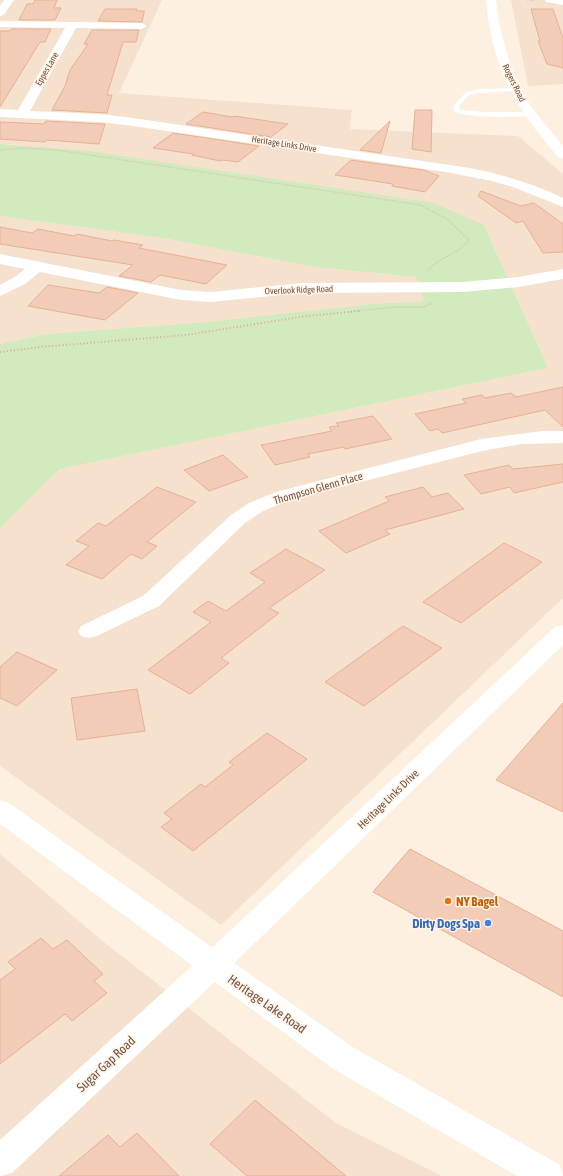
<svg xmlns="http://www.w3.org/2000/svg" width="563" height="1176" font-family="'Asap Condensed',sans-serif">
  <style>
    .residential { fill: #f5e1ce }
    .green { fill: #d2eabe }
    .building { fill: #f3ccb7; stroke: #e6b197 }
    .lines { fill: none; stroke-linecap: round; stroke-linejoin: round }
    .path-far1 { stroke: #d8af9a; stroke-width: 1.5; stroke-dasharray: 0.5 1.5; stroke-linecap: butt }
    .path { stroke: #d8af9a; stroke-width: 2; stroke-dasharray: 1 2.5; stroke-linecap: butt }
    .service { fill: #fff; fill-rule: evenodd }
    .minor { fill: #fff; fill-rule: evenodd }
    .secondary { fill: #fff; fill-rule: evenodd }
    .food-dot { fill: #e8710a; stroke: #fff4e7; stroke-width: 1.5 }
    .shop-dot { fill: #3f7fe0; stroke: #fff4e7; stroke-width: 1.5 }
    .labels { text-anchor: middle; dominant-baseline: central; stroke-width: 3; stroke-linejoin: round; paint-order: stroke }
    .far-street-label { font-size: 9px; fill: #745547; stroke: #fff4e7 }
    .street-label { font-size: 11px; fill: #745547; stroke: #fff4e7 }
    .near-food-label { font-size: 13px; font-weight: bold; fill: #c56008; stroke: #fff4e7; text-anchor: start }
    .near-shop-label { font-size: 13px; font-weight: bold; fill: #366cbe; stroke: #fff4e7; text-anchor: end }
    .near-street-label { font-size: 13px; fill: #745547; stroke: #fff4e7 }
  </style>
  <rect width="100%" height="100%" fill="#fdf0e0"/>
  <path class="residential" d="M0 0H162L119 93 352 110 350 129 518 136 563 174V598L221 925 0 766V529L60 469 548 368 484 225 20 145 0 144Z
    M511 0H563V84L528 86Z
    M0 216 162 238 315 267 416 277 424 301 371 304 207 322 46 334 0 344Z
    M0 854 105 943 336 1123 442 1176H0Z"/>
  <path class="green" d="M0 144 90 151 434 203 484 225 548 368 60 469 0 529V344L46 334 207 322 371 304 424 301 416 277 315 267 162 238 0 216Z"/>
  <path class="building" d="M35 0H57L54 8H61L55 20H19L27 4H33Z
    M105 9H137L136 11H144V13L142 22 98 21Z
    M531 9H553L563 38V68L547 64 538 41H540Z
    M12 29H51L45 42H40L0 107V31H10Z
    M92 30H139L136 42H123L107 95H112L107 113 52 110 65 86 70 70 88 44H84Z
    M415 110H432L431 152 412 149Z
    M203 112 232 117 234 116 288 124 271 137 186 124Z
    M46 121 100 124H105L99 144 47 140 45 142 0 139V122L44 124Z
    M390 121 381 153 360 150Z
    M173 133 259 146 238 162 222 160 220 161 192 155 193 154 153 148Z
    M351 160 423 170 439 176 425 192 392 186 393 184 335 175Z
    M481 191 521 206 534 203 563 224V252L543 253 523 221 516 223 478 196Z
    M0 227 32 233 38 229 74 236 77 234 112 241 114 240 143 245 139 248 227 265 206 284 160 275 151 282 119 276 133 265 0 244Z
    M48 285 99 293 107 287 138 293 105 320 28 306Z
    M563 387V427L545 410 442 433 438 429 430 431 415 414 466 403 462 399 482 395 485 398 511 393 516 397Z
    M373 416 392 439 345 449 344 447 308 454 310 457 275 465 261 445 332 431 329 427 339 426 336 423Z
    M223 455 248 477 209 491 184 470Z
    M563 464V482L514 493 510 487 481 494 464 475 509 465 513 469Z
    M157 487 196 502 147 542 157 546 142 559 131 554 102 579 66 565 89 546 76 541 98 523 106 526Z
    M423 487 432 497 448 493 464 509 385 530 390 534 346 553 319 531 389 501 385 497Z
    M504 543 542 562 461 623 423 602Z
    M286 549 325 570 269 608 279 613 221 658 229 663 190 694 148 670 211 622 193 612 208 601 226 611 265 582 250 573Z
    M403 626 442 648 364 706 325 682Z
    M17 652 57 670 17 706 0 698V667Z
    M137 689 145 731 77 740 71 698Z
    M563 703V812L496 780Z
    M267 733 307 759 193 851 161 827 172 819 164 813 201 784 205 787 233 765 229 762Z
    M410 849 563 931V997L373 892Z
    M41 938 53 949 67 940 103 974 94 981 107 993 72 1021 65 1014 0 1064V980L15 969 8 962Z
    M255 1100 346 1176H247L210 1144Z
    M137 1133 179 1176H59L108 1135 120 1147Z"/>
  <g class="lines">
    <path class="path-far1" d="M527 0 535 1
      M0 150 20 148 57 150 420 205 447 219 469 240C458 255 438 257 428 271
      M349 312 394 307H424L432 303"/>
    <path class="path" d="M0 352 40 347 186 335 306 316 359 311"/>
    <path class="service" d="M515 88 518 90 517 91 478 93 469 95 459 106 460 110 484 112H529L532 114 531 115C519 118 463 118 454 111L453 106 465 93 478 89Z"/>
    <path class="minor" d="M4 0H14L4 15 0 16V6Z
      M545 0H563V5L546 2Z
      M0 21 142 23 147 26 142 29 76 28 30 111 100 114 133 118 470 168C503 175 533 183 563 198V207L513 187 492 181 446 172 133 126 100 122 0 117V109L18 110 65 28 0 27Z
      M0 254 181 290 211 292 302 283 462 282 519 277 563 269V279L519 287 462 292 302 293 211 302 181 300 40 272 25 284 0 296V285L13 278 25 269 0 264Z
      M542 431H563V443L522 444 482 451 290 500 263 511 245 523 159 606 97 636 89 638 81 636 78 631 81 626 143 596 231 515 249 503 276 492 481 439Z
      M563 625V645L223 974 12 1173 0 1176V1140L203 956 555 627Z"/>
    <path class="secondary" d="M486 0H496L499 23 510 65 528 102 539 117 563 146V158L558 157C514 106 492 67 486 0Z
      M0 800 9 803 354 1048 560 1165 563 1176H517L332 1068 0 824Z"/>
  </g>
  <circle class="food-dot" cx="448" cy="901" r="4"/>
  <circle class="shop-dot" cx="488" cy="923" r="4"/>
  <g class="labels">
    <g class="far-street-label">
      <text transform="translate(47 69) rotate(-60)">Eppes Lane</text>
      <text transform="translate(514 83) rotate(64)">Rogers Road</text>
      <text transform="translate(284 144) rotate(9)">Heritage Links Drive</text>
      <text transform="translate(299 290) rotate(-2)">Overlook Ridge Road</text>
    </g>
    <g class="street-label">
      <text transform="translate(318 488) rotate(-16)">Thompson Glenn Place</text>
      <text transform="translate(388 799) rotate(-44)">Heritage Links Drive</text>
    </g>
    <g class="near-food-label">
      <text x="456" y="901">NY Bagel</text>
    </g>
    <g class="near-shop-label">
      <text x="480" y="923">Dirty Dogs Spa</text>
    </g>
    <g class="near-street-label">
      <text transform="translate(267 1004) rotate(35)">Heritage Lake Road</text>
      <text transform="translate(106 1064) rotate(-43)">Sugar Gap Road</text>
    </g>
  </g>
</svg>
